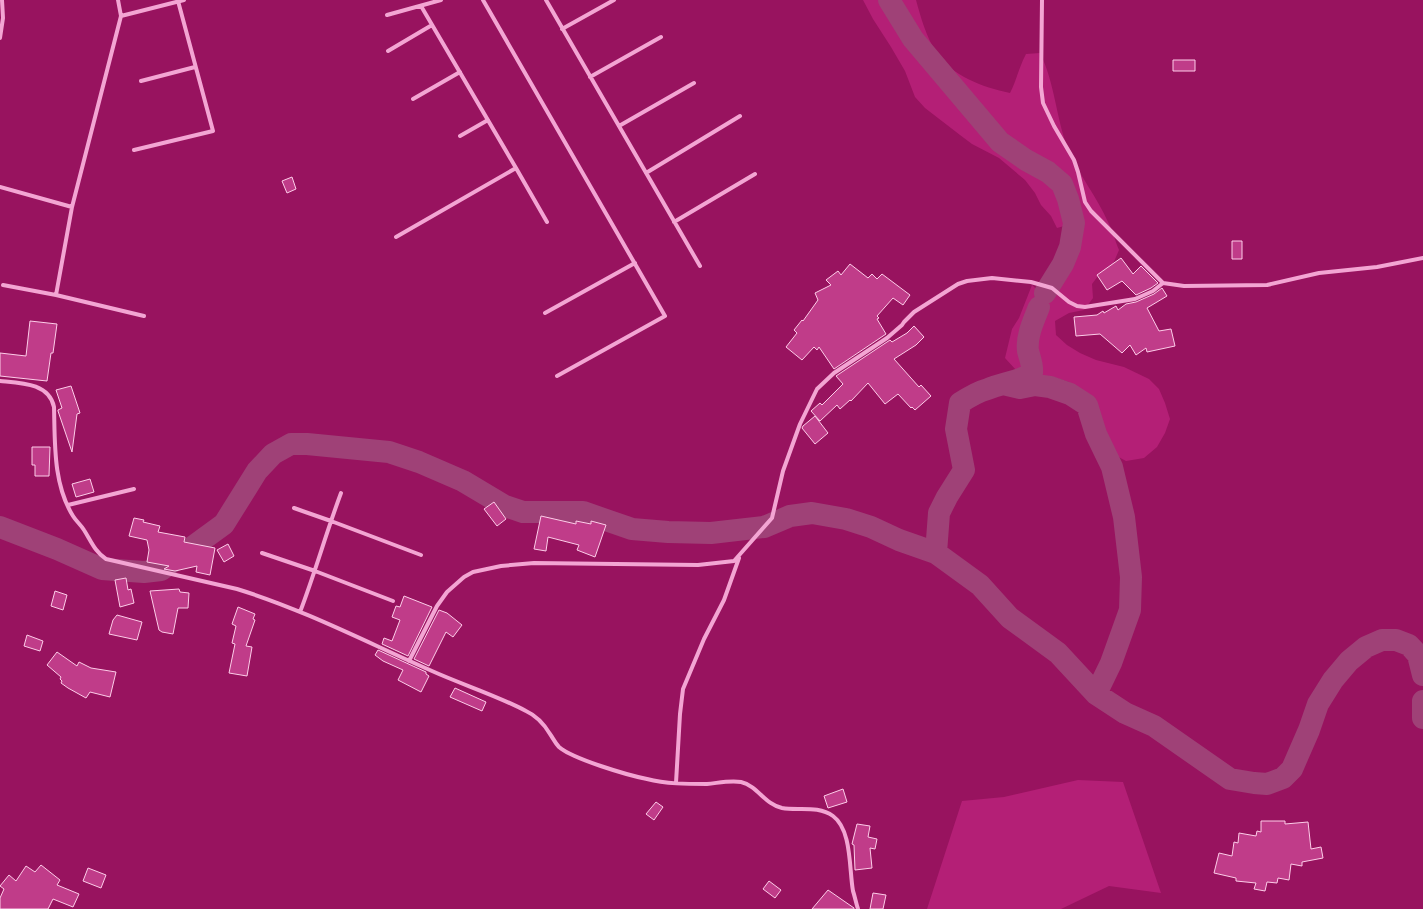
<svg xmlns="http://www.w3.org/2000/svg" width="1423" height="909" font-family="'Open Sans',sans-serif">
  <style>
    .green { fill: #b41f76 }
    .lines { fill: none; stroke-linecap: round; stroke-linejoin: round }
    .river { stroke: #9f4177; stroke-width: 22 }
    .building { fill: #c03c89; stroke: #fdcde9 }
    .minor { stroke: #f3a5d3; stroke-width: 4 }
  </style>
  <rect width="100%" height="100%" fill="#98135f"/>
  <path class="green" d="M863 0H916C921 18 926 36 936 52 952 76 982 87 1010 93 1017 79 1019 67 1026 54L1040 53C1055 83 1056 118 1068 149 1079 175 1097 197 1108 222 1113 231 1115 241 1119 250L1113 264 1101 272 1092 284 1093 298 1084 310 1069 313 1055 321 1056 335 1067 345 1080 353 1096 360 1124 367 1149 379 1159 389 1165 403 1170 419 1165 433 1157 447 1144 458 1126 461 1113 454 1107 441 1098 413 1091 401 1069 382 1053 377 1038 378 1032 373 1016 370 1005 358 1012 329 1019 318 1032 285 1044 296 1048 290 1060 283 1069 273 1068 258 1074 223 1057 228 1051 216 1041 205 1035 193 1025 180 999 158 972 144 960 135 925 108 915 97 905 71 891 47 873 19Z
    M1078 780 1123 782 1161 893 1109 886 1061 909H927L962 801 1004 797Z"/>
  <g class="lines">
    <path class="river" d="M889 0 913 39 1000 142 1026 160 1048 172 1062 184 1068 199 1074 223 1070 247 1063 264 1045 293
      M1003 384 1020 388 1035 385 1050 387 1070 394 1087 405 1096 434 1112 467 1124 517 1131 577 1130 610 1111 663 1096 694
      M0 527 57 549 102 569 144 572 161 570 224 524 257 471 273 454 291 444H307L389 452 419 462 463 481 505 506 523 512H583L632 529 668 532 711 533 764 527 790 516 812 513 846 519 871 527 899 540 936 553 980 585 1010 618 1058 653 1096 694 1125 713 1154 726 1230 779 1254 783 1267 784 1283 778 1292 769 1309 730 1318 704 1333 680 1349 661 1366 647 1382 640H1396L1409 645 1418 655 1423 675
      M936 553 939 513 947 497 964 470 956 429 960 403C969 397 977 392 988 389 1002 383 1019 382 1032 373 1033 365 1030 359 1028 351 1026 336 1034 320 1039 307
      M1423 701V718"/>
  </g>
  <path class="building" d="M1173 60H1195V71H1173Z
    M292 177 296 189 287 193 282 181Z
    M1232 241H1242V259H1232Z
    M1121 258 1133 274 1141 266 1158 283 1151 288 1136 295 1122 281 1107 290 1097 275Z
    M850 264 868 278 872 274 877 279 882 274 910 295 903 305 893 298 877 316 879 318 877 319 886 334 834 369 819 347 817 350 814 347 802 360 786 347 797 333 794 330 802 320 803 321 818 300 815 293 831 285 826 280 838 271 841 275Z
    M1162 288 1167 296 1147 308 1159 331 1171 329 1175 346 1147 352 1146 348 1136 355 1130 345 1122 353 1100 334 1076 336 1074 317 1097 315 1103 311 1104 313 1116 306 1118 310 1126 304 1136 302 1154 294Z
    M30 321 57 324 53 353H51L47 381 0 376V353L26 356Z
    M914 326 924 337 916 345 894 359 919 387 921 385 931 396 915 410 912 407 911 408 898 394 885 404 868 383 851 401 850 400 840 409 837 405 820 421 811 411 820 403 822 405 843 384 836 376 890 340 892 342 907 333Z
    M71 386 80 413 77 414 72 452 58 411V410L62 408 56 390Z
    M815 416 828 433 815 444 802 428 803 426Z
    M32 447H50L49 476H35V465H32Z
    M90 479 94 492 76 497 72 484Z
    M494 502 506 519 497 526 484 509Z
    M541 516 576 524V521L591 524V521L606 525 595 557 577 550 579 545 548 537 546 551 534 549Z
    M134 518 144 520 143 522 160 526 158 532 185 537 184 542 215 548 210 575 196 572 197 566 175 571 164 569 169 566 147 562 149 550 147 540 129 536Z
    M228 544 234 556 224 562 217 550Z
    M126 578 128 590 131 589 134 603 120 607 115 580Z
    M179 589 180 592 189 593 188 608H178L173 634 162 632 159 630 150 591Z
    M55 591 67 595 63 610 51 606Z
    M404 596 432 607 408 656 382 644 384 638 392 641 400 620 392 617 396 606 400 607Z
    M238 607 255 614 253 619 255 620 246 646 252 647 247 676 229 673 235 644 232 643 236 626 232 624Z
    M439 610 447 613 462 625 453 637 446 632 429 666 414 659Z
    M117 615 142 622 137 640 109 634 113 620Z
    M27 635 43 641 40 651 24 646Z
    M378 650 426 672V674L429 676 421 692 398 680 403 670 383 661 375 655Z
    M57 652 77 666 79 662 91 668 116 672 110 697 90 692 86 698 68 688 61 683 62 681 60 679 61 677 47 665Z
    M455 688 486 702 482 711 450 697Z
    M843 789 847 802 828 808 824 796Z
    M656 802 663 807 654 820 646 814Z
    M1261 821H1285V824L1308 822 1311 849 1321 847 1323 858 1302 862V866L1291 864 1289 880 1278 878 1277 883 1267 882 1265 891 1254 889 1256 883 1236 881V878L1214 873 1219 853 1232 856 1234 842 1238 843 1239 833 1256 836 1257 831 1261 832Z
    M857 824 870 826 868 837 877 839 875 849 870 848 872 868 855 870 854 845 852 844Z
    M41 865 60 880 57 885 79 894 73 907 53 899 48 909H0V898L4 889 0 886 9 875 16 881 26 866 35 872Z
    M88 868 106 875 101 888 83 881Z
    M769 881 781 890 775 898 763 889Z
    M828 890 854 908V909H812Z
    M873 893 886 895 883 909H870Z"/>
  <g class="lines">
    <path class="minor" d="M118 0 121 16
      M483 0 665 316 557 376
      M546 0 700 266
      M1042 0 1041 87 1043 103 1054 126 1074 160 1078 172 1085 202 1091 211 1163 283 1184 286 1267 285 1319 273 1377 267 1423 258
      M387 15 441 0
      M562 29 614 0
      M0 38 3 18 2 0
      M388 51 432 25
      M590 77 661 37
      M141 81 195 67
      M413 99 460 72
      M619 126 694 83
      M460 136 488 120
      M134 150 213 131 178 1
      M516 168 547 222
      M646 173 740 116
      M0 187 72 207 56 295 144 316
      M72 207 121 16 184 0
      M674 222 755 174
      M396 237 516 168 421 6
      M3 285 56 295
      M545 313 635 263
      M0 381C21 383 49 383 54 407 55 443 53 484 73 516 76 521 81 525 84 530 91 541 95 552 106 559L237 589C305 610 368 643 432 671 463 685 496 695 526 711 537 716 544 724 550 734 553 738 555 743 559 747 573 759 627 775 647 779 666 784 687 784 707 784 718 783 730 780 741 782 758 786 764 804 782 808 798 811 818 805 833 816 852 830 849 869 853 891 855 897 856 903 858 909
      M68 505 134 489
      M294 508 331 521 421 555
      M262 553 315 571 393 601
      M300 612C315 573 326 533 341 493
      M409 661 437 606 447 592 464 577 473 572 501 566 534 563 698 565 734 561 772 518 783 471 800 424 817 389 834 373 887 338 902 325 904 322 914 312 958 284 967 281 992 278 1031 282 1052 288 1069 302 1077 306 1085 307 1135 299 1153 291 1163 283
      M676 783 680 714 683 689 704 639 724 600 739 558"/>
  </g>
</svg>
